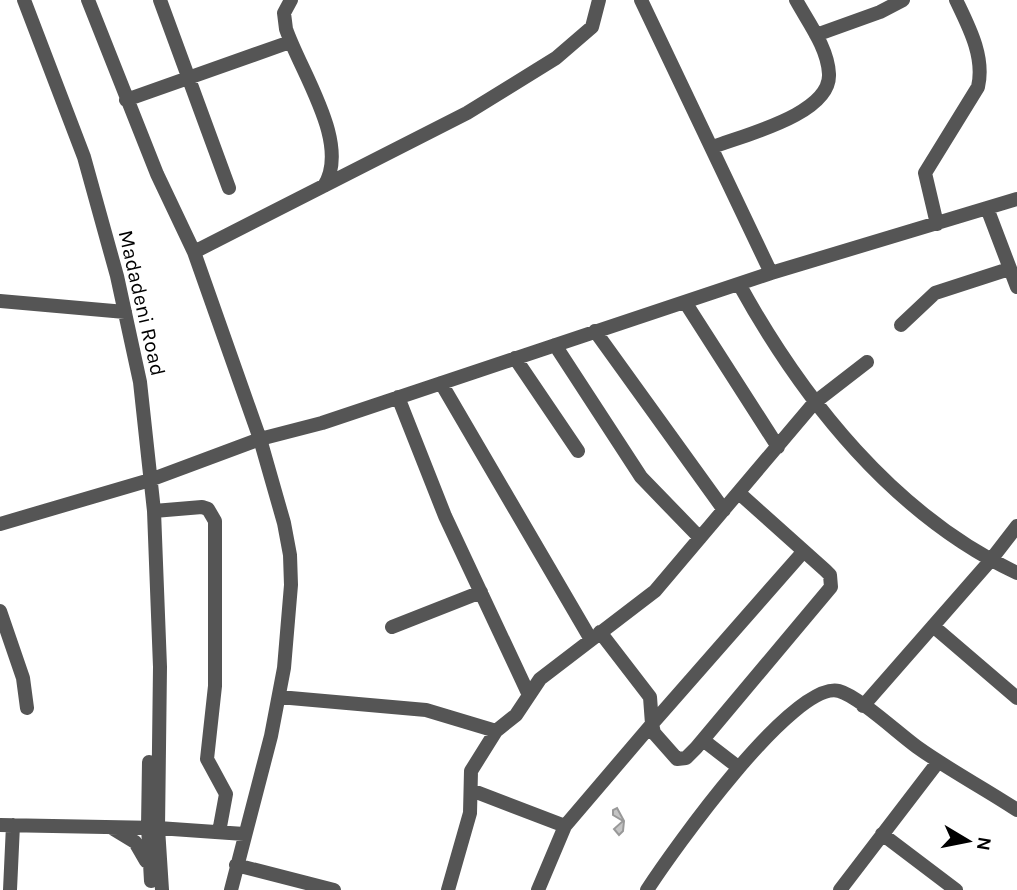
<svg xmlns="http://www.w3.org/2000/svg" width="1017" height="890" font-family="Karla,sans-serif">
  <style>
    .building { fill: #c4c4c4; stroke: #999; stroke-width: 2 }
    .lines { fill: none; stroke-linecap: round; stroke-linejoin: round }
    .minor { stroke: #555; stroke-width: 14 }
    .labels { text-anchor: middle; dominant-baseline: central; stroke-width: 7; stroke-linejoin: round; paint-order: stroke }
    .street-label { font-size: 21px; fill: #000; stroke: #fff }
  </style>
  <rect width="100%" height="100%" fill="#fff"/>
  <path class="building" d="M617 808 624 821 623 831 619 835 614 829 623 821 613 815V810Z"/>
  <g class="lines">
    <path class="minor" d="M24 0 84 157 117 276 140 382 154 511 160 667 158 828 162 890
      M88 0 157 174 194 252 260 439 284 523 290 555 291 585 284 668 271 736 231 890
      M160 0 229 188
      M291 0 284 13 286 29C301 73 351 144 324 186
      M641 0 771 273
      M816 35 880 12 903 0
      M126 100 290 42
      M713 147C744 135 831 114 829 74 828 48 808 22 796 0
      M987 208 1017 287
      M937 224 925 173 978 87C985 57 969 27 956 0
      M194 252 467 113 556 58 592 27 599 0
      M739 284C803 400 894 515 1017 573
      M0 301 125 312
      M685 302 778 447
      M901 325 935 293 1009 269
      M595 331 724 510
      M555 345 641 477 700 538
      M515 358 578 451
      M441 383 590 638
      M398 397 445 516 528 693
      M739 493 825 570 830 575 831 587 696 748 686 758 677 759 654 733 652 724 803 552
      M154 511 202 507 208 509 215 521V686L207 759 226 794 219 832
      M0 524 150 480 260 439 322 423 771 273 1017 199
      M0 611 23 678 27 708
      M933 626 1017 698
      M392 627 481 592
      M279 697 426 710 496 731 516 715 540 679 655 591 814 403 867 362
      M863 706 990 561 1017 526
      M703 740 738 767
      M149 762 148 827 151 881
      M471 790 565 826
      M0 825 158 828 244 834
      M112 828 135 842 146 861
      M882 834 956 890
      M236 865 334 890
      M10 890 13 825
      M448 890 470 813 471 771 496 731
      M538 890 565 826 652 724 650 697 600 632
      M647 890C671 853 794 679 839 691 858 696 899 734 917 747 949 770 984 788 1017 810
      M840 890 938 762"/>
  </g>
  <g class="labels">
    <g class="street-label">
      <text transform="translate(142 303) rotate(77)">Madadeni Road</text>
    </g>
  </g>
  <g transform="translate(968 841) rotate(100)" stroke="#ffffff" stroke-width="5" paint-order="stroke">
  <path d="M0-5L12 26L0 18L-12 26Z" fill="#000000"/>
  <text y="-10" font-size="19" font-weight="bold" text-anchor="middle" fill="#000000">N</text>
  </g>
</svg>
